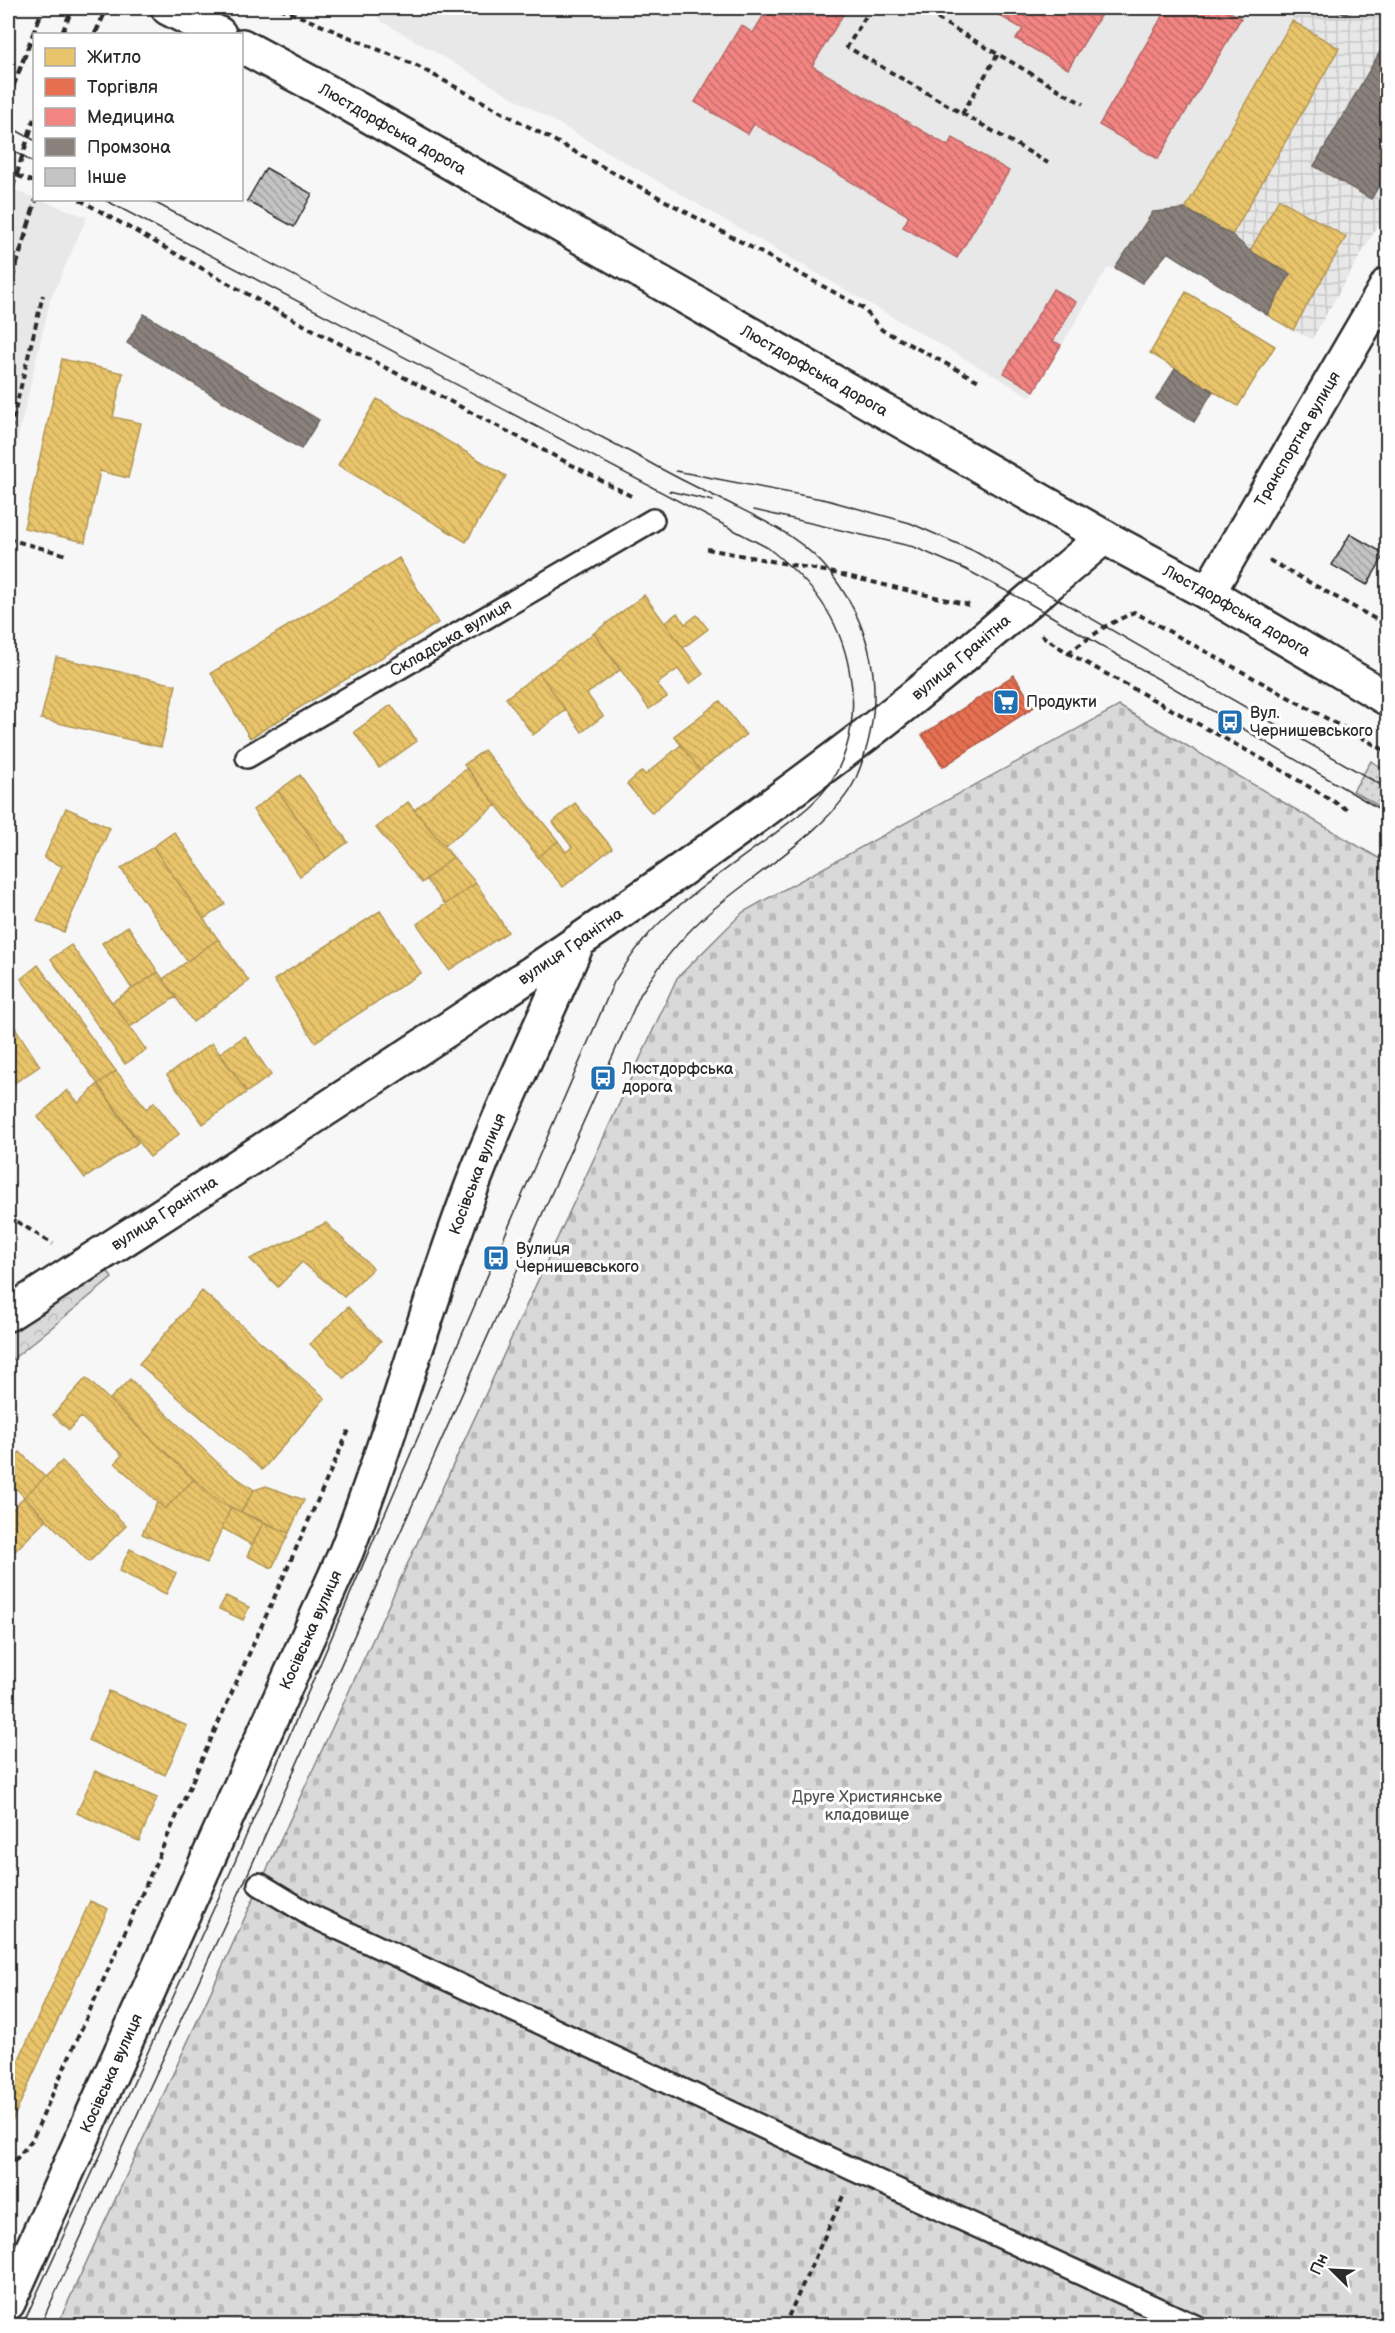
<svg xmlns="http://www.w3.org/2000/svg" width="1395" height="2333" font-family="'Balsamiq Sans',sans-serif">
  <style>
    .built { fill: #e8e8e8 }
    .industrial { fill: url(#industrial-grid) }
    .grass { fill: url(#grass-dots); stroke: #828282; stroke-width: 1.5 }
    .forest { fill: url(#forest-crowns); stroke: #828282; stroke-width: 1.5 }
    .cemetery { fill: url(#cemetery-stones); stroke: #828282; stroke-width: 1.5 }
    .homes { fill: url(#homes-back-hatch); stroke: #b09657; stroke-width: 1.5 }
    .shops { fill: url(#shops-back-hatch); stroke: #af5b46; stroke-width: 1.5 }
    .health { fill: url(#health-back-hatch); stroke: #b66968; stroke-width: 1.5 }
    .industry { fill: url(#industry-back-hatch); stroke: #6e6764; stroke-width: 1.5 }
    .building { fill: url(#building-back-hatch); stroke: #2b2b2b; stroke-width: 1.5 }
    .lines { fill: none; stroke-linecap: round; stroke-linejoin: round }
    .service-casing { stroke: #2b2b2b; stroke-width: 26 }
    .minor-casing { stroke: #2b2b2b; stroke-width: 38 }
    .primary-casing { stroke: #2b2b2b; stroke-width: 38 }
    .path { stroke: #2b2b2b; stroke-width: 4; stroke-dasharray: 6 4.5; stroke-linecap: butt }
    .service { stroke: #fff; stroke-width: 21 }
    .minor { stroke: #fff; stroke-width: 33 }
    .primary { stroke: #fff; stroke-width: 33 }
    .tram { stroke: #2b2b2b; stroke-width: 1.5 }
    .rail { stroke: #2b2b2b; stroke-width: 4.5; stroke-dasharray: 9 4.5; stroke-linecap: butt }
    .labels { text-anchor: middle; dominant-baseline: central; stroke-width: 6; stroke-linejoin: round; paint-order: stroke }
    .street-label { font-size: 16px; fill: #2b2b2b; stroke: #fff }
    .poi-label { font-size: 16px; fill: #2b2b2b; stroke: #fff; text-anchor: start }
    .park-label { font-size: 16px; fill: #565656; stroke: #fff }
  </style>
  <defs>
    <pattern id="industrial-grid" width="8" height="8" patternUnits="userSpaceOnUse" patternTransform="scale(1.5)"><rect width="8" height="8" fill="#e8e8e8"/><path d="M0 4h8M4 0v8" fill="none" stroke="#c7c7c7"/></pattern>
    <pattern id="grass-dots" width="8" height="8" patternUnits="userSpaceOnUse" patternTransform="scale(1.5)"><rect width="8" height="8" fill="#d9d9d9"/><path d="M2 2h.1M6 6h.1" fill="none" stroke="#bababa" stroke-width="1.8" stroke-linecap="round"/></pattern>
    <pattern id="forest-crowns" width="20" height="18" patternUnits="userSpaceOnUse" patternTransform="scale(1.5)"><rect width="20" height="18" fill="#d9d9d9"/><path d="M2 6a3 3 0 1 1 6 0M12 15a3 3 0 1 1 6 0" fill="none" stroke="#bababa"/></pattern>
    <pattern id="cemetery-stones" width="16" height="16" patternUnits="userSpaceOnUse" patternTransform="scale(1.5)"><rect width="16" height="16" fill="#d9d9d9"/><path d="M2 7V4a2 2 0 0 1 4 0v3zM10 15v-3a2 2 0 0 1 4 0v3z" fill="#bababa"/></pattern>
    <pattern id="homes-back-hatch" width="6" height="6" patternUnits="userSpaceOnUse" patternTransform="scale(1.5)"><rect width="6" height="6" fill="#e9c46a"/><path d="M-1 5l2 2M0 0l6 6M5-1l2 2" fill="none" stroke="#c8a95c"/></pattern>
    <pattern id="shops-back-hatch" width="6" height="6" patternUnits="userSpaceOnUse" patternTransform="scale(1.5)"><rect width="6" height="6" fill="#e76f51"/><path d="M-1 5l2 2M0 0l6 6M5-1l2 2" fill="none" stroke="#bb5b43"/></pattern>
    <pattern id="health-back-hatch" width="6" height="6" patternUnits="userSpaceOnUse" patternTransform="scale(1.5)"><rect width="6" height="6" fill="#f28482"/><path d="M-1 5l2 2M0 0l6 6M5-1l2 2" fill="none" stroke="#c46c6b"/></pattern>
    <pattern id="industry-back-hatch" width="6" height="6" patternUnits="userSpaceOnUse" patternTransform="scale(1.5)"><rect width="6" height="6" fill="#8a817c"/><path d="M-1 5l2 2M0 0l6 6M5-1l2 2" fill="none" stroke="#716a66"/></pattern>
    <pattern id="building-back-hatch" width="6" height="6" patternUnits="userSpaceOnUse" patternTransform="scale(1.5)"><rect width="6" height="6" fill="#c4c4c4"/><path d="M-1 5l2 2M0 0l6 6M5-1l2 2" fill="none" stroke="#9f9f9f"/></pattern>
  </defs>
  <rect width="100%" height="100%" fill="#f7f7f7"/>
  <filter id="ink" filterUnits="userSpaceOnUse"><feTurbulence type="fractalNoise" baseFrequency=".0167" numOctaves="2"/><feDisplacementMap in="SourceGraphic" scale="12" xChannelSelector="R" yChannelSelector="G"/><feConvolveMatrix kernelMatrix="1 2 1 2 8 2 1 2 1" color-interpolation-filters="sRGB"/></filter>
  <g filter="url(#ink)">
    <path class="built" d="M373 8H1295L1292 21 1185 209 1153 212 1115 268 1107 269 1031 397 381 21Z
      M8 188 87 217 50 301 8 480Z"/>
    <path class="industrial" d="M1295 8H1387V209L1312 339 1293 330 1250 251 1232 235 1185 209 1292 22Z"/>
    <path class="grass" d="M1371 761 1387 771V811L1353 791Z"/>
    <path class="forest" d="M102 1262 112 1278 8 1363V1325Z"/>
    <path class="cemetery" d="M1119 706 1387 863V2325L57 2326 677 978 743 912Z"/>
    <path class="homes" d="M1292 21 1339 48 1232 235 1185 209Z
      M1279 199 1346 237 1293 330 1267 315 1290 274 1250 251Z
      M1186 292 1275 346 1238 406 1150 353Z
      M62 359 123 373 113 417 141 423 128 478 100 471 85 542 24 528Z
      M377 399 506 476 466 542 338 465Z
      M399 558 438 623 250 738 211 673Z
      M644 595 703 674 689 684 678 669 657 684 667 697 649 709 594 633Z
      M677 613 685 624 697 615 708 629 683 648 665 623Z
      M594 633 620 670 587 694 603 716 582 732 539 673Z
      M56 657 176 685 161 747 41 719Z
      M539 673 566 710 533 735 506 698Z
      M720 701 746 735 700 770 674 736Z
      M391 705 417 741 379 768 354 732Z
      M681 745 700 770 652 813 627 784 642 771 645 775Z
      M484 750 558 841 538 857 464 765Z
      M467 768 496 805 444 846 414 810Z
      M300 775 348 842 326 858 278 791Z
      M278 791 326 858 300 876 253 810Z
      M408 802 453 857 422 883 376 828Z
      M575 803 612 848 563 887 538 857 558 841 566 852 572 847 553 822Z
      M66 808 110 828 64 932 37 921 62 866 44 858Z
      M174 832 225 904 204 919 153 847Z
      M153 847 218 939 187 961 121 869Z
      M453 857 476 883 445 904 426 879Z
      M476 883 508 932 449 970 417 924Z
      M380 911 421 973 315 1042 274 980Z
      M128 926 158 972 132 989 102 943Z
      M218 939 249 981 193 1022 163 979Z
      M71 945 146 1050 125 1064 51 959Z
      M38 965 116 1071 98 1084 21 979Z
      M158 972 176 997 130 1027 112 1002Z
      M8 1017 40 1066 10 1086 8 1082Z
      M245 1036 271 1075 247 1092 220 1053Z
      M212 1043 247 1092 203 1124 167 1075Z
      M116 1071 147 1109 154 1102 179 1134 150 1157 98 1084Z
      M98 1084 138 1143 85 1178 38 1117 67 1090 79 1103Z
      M326 1223 373 1268 344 1297 302 1262 278 1287 250 1259Z
      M202 1291 325 1398 262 1470 139 1364Z
      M348 1307 381 1341 344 1378 310 1344Z
      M86 1378 194 1479 165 1509 115 1463 122 1455 81 1417 69 1430 53 1415Z
      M130 1379 224 1469 254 1490 241 1512 219 1502 109 1400Z
      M20 1452 45 1477 24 1497 8 1479V1464Z
      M62 1461 126 1526 89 1562 24 1497Z
      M194 1479 219 1502 231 1507 207 1563 142 1534 157 1502 165 1509Z
      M266 1486 304 1500 289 1533 241 1512 254 1490Z
      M24 1497 47 1519 12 1554 8 1550V1514Z
      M231 1507 263 1523 252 1545 222 1528Z
      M263 1523 289 1533 272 1568 247 1556Z
      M130 1549 176 1573 166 1594 119 1571Z
      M226 1596 249 1607 243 1620 219 1609Z
      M109 1691 187 1726 165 1775 88 1740Z
      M95 1771 157 1798 139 1841 77 1813Z
      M90 1901 108 1909 8 2130V2084Z"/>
    <path class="shops" d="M1014 675 1034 707 943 767 922 735Z"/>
    <path class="health" d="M768 8H847L812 66 948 146 953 138 1009 171 957 258 903 227 909 216 754 124 748 134 695 102 741 25 753 33Z
      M986 8H1105L1068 69 1016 39 1023 29Z
      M1167 8H1223L1241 18 1158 159 1099 125Z
      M1053 289 1076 302 1053 341 1061 345 1034 391 1004 373Z"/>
    <path class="industry" d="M1333 8H1350L1346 15Z
      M1388 38V171L1371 199 1314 166Z
      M1185 209 1232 235 1250 251 1290 274 1267 315 1168 252 1142 283 1115 268 1153 212Z
      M144 314 319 420 301 449 127 343Z
      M1175 369 1213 391 1194 422 1156 399Z"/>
    <path class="building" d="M266 168 312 194 294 227 247 201Z
      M1350 534 1385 554 1367 585 1332 565Z"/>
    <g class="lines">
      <defs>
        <g id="service">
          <path id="s1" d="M247 757 653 520"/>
          <path d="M259 1884 312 1916 854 2170 1195 2326"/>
        </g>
        <g id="minor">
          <path id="s2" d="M1208 593 1388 284"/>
          <path id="s3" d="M8 1314C290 1132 575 954 843 752 934 684 1018 609 1104 537"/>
          <path id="s4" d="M8 2303 346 1552C395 1427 428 1298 477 1173 507 1096 544 1020 577 944"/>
        </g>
        <g id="primary">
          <path d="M168 8 219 34"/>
          <path id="s5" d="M242 46 326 91 1104 537 1208 593 1388 699"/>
        </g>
      </defs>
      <use href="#service" class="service-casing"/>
      <use href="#minor" class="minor-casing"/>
      <use href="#primary" class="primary-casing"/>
      <path class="path" d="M280 8 415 65 863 308 882 330 979 381
        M871 8 847 47 1048 163
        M919 8 1083 104
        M962 114 998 54
        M8 172 34 182
        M80 200 283 314 633 497
        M8 440 43 295
        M8 539 67 555
        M707 549 830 572 969 605
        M1269 560 1388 626
        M1041 635 1068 653 1266 761 1348 810
        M1068 653 1106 626 1134 612 1384 750
        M1387 833H1388
        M8 1216 53 1244
        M8 2169 32 2140 349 1430
        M784 2326 843 2196
        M1103 2326 1107 2317"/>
      <use href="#service" class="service"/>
      <use href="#minor" class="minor"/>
      <use href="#primary" class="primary"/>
      <path class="tram" d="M8 126 34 140
        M8 148 34 163
        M676 471 827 500 910 523 974 551 1388 789
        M669 491 713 501
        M754 510 914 547 965 569 1027 602 1388 814
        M22 2326 231 1871 614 982C632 954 649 930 675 909 706 883 740 859 773 835 793 819 815 805 830 783 852 750 857 707 849 669 839 615 810 581 768 548L105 200
        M40 2326 246 1878 640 995C658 967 677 942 702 919 742 882 835 827 856 778 886 707 879 637 832 575 806 540 769 523 731 504 697 488 664 471 632 453 471 369 310 284 150 200"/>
      <path class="rail" d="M62 34 72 8
        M95 34 107 8
        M8 100 43 8
        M8 202 34 119
        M8 293 36 200"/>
    </g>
  </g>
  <defs>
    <symbol id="supermarket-square" viewBox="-11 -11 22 22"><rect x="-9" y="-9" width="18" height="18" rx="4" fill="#1f6fb2" stroke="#fff"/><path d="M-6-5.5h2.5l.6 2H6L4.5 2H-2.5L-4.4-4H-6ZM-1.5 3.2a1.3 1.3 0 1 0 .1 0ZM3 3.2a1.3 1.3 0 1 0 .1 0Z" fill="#fff"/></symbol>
    <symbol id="bus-square" viewBox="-11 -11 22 22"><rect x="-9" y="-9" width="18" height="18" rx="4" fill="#1f6fb2" stroke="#fff"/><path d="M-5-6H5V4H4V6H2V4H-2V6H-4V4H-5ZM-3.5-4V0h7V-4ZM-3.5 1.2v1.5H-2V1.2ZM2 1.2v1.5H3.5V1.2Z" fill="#fff"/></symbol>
  </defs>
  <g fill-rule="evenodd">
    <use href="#supermarket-square" x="991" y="687" width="30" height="30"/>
    <use href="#bus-square" x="1215" y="707" width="30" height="30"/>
    <use href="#bus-square" x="588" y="1063" width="30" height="30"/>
    <use href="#bus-square" x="481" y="1243" width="30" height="30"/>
  </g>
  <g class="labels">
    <g class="street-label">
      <text stroke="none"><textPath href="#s5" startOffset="172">Люстдорфська дорога</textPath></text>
      <text stroke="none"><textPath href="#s5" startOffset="658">Люстдорфська дорога</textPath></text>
      <text stroke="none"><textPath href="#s2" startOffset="178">Транспортна вулиця</textPath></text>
      <text stroke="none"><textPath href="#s5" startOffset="1144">Люстдорфська дорога</textPath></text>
      <text stroke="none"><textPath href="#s1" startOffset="236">Складська вулиця</textPath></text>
      <text stroke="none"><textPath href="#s3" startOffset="1158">вулиця Гранітна</textPath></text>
      <text stroke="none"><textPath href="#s3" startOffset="672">вулиця Гранітна</textPath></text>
      <text stroke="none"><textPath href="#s4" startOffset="1224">Косівська вулиця</textPath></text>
      <text stroke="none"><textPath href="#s3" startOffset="186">вулиця Гранітна</textPath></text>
      <text stroke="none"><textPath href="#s4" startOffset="738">Косівська вулиця</textPath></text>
      <text stroke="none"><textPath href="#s4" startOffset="252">Косівська вулиця</textPath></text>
    </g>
    <g class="poi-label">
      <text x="1026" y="702">Продукти</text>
      <text x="1250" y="713">Вул.<tspan x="1250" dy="18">Чернишевського</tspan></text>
      <text x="622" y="1069">Люстдорфська<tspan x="622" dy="18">дорога</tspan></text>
      <text x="516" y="1249">Вулиця<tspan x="516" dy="18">Чернишевського</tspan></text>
    </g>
    <g class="park-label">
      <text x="867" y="1797">Друге Християнське<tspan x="867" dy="18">кладовище</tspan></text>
    </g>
  </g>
  <rect width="1395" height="2333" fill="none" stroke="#fff" stroke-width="30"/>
  <rect x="15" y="15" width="1365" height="2303" fill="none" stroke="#2b2b2b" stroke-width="2" filter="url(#ink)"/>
  <rect x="33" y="33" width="210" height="168" fill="#ffffff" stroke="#aaaaaa" stroke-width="1.5"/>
  <rect x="45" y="48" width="30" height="18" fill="#e9c46a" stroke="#aaaaaa" stroke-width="1.5"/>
  <text x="87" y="63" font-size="18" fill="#2b2b2b">Житло</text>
  <rect x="45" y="78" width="30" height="18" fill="#e76f51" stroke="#aaaaaa" stroke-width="1.5"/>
  <text x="87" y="93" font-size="18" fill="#2b2b2b">Торгівля</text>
  <rect x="45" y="108" width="30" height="18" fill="#f28482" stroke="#aaaaaa" stroke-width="1.5"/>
  <text x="87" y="123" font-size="18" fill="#2b2b2b">Медицина</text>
  <rect x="45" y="138" width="30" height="18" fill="#8a817c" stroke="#aaaaaa" stroke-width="1.5"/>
  <text x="87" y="153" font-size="18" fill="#2b2b2b">Промзона</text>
  <rect x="45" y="168" width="30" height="18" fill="#c4c4c4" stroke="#aaaaaa" stroke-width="1.5"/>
  <text x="87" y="183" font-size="18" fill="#2b2b2b">Інше</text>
  <g transform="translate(1332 2270) rotate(294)" stroke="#ffffff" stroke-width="4.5" paint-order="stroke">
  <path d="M0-4.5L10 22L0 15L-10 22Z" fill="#2b2b2b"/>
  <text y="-9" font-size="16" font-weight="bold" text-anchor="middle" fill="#2b2b2b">Пн</text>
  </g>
</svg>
